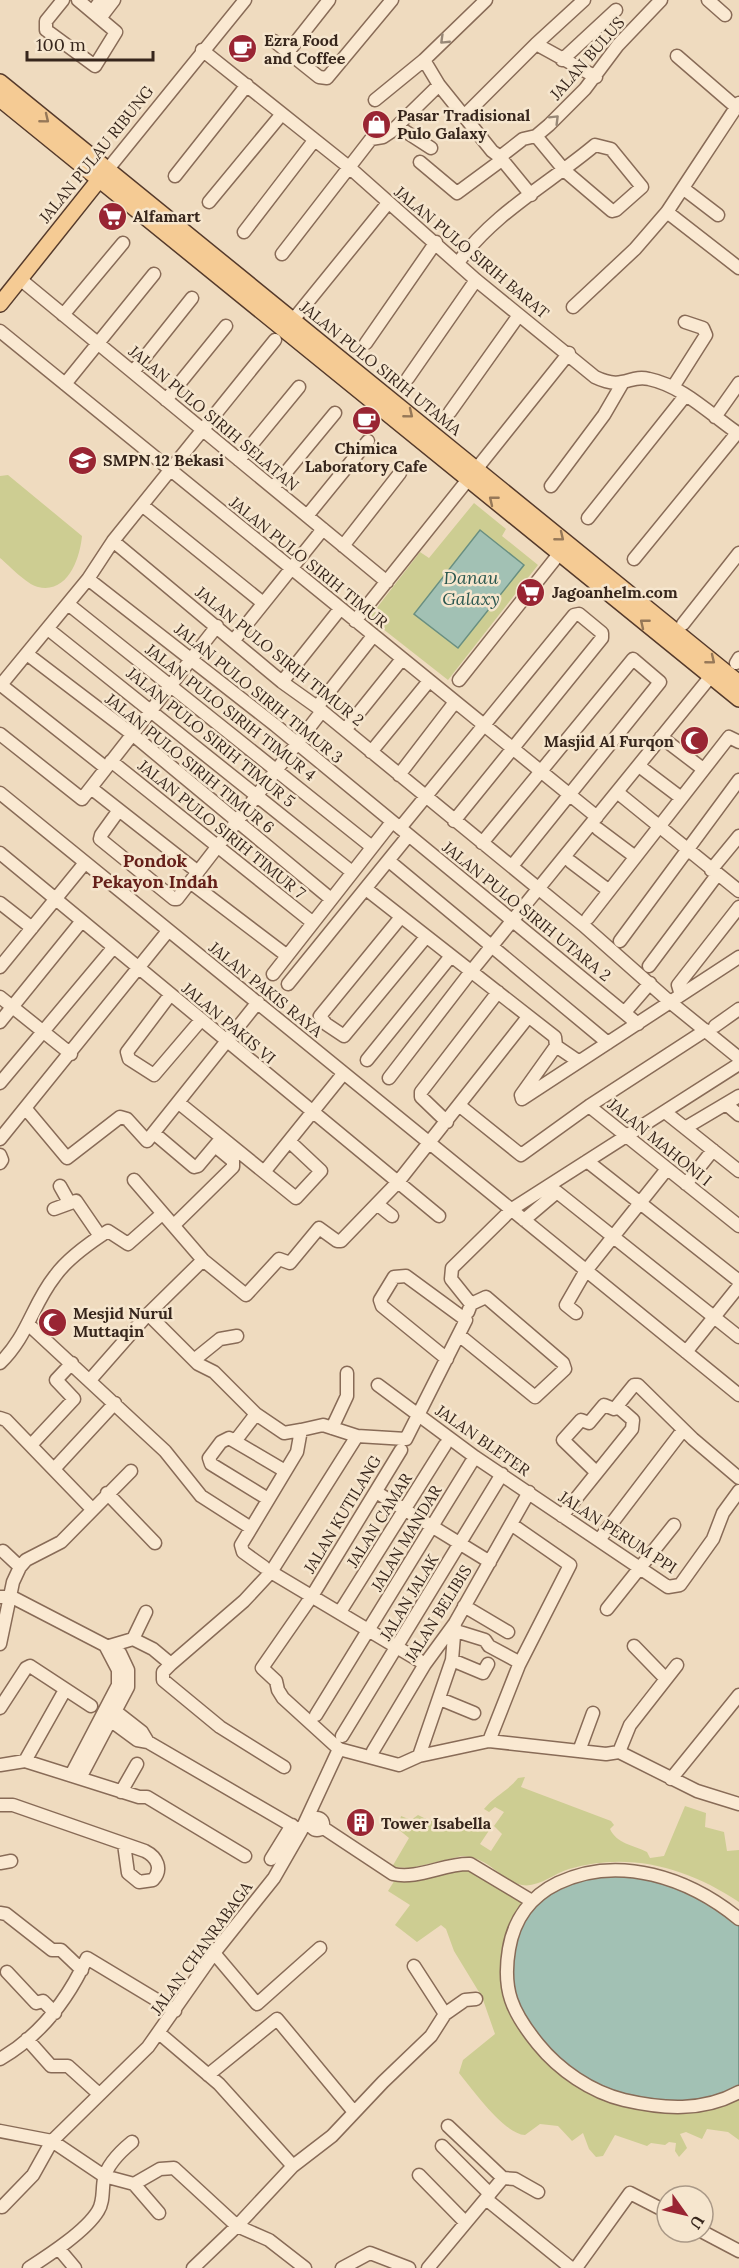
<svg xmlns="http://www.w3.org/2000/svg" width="739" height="2268" font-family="Lora,serif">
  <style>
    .green { fill: #cdcd92 }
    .water { fill: #a2c1b4; stroke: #698f81; stroke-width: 1.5 }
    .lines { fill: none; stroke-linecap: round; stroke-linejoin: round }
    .minor-casing { stroke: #886b57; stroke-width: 15 }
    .major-casing { stroke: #553a2b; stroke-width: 18 }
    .minor { stroke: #fae9d2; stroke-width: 12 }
    .major { stroke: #f5cb94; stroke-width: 15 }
    .oneway { stroke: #988877 }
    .oneway2 { stroke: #967858 }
    .labels { text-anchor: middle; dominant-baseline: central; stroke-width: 5; stroke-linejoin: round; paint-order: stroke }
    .poi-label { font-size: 16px; font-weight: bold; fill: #37261c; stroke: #f6e6ce; text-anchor: start }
    .street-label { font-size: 16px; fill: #37261c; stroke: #f6e6ce }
    .water-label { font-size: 18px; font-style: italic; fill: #2a574f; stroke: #f6e6ce }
    .neighbourhood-label { font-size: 18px; font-weight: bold; fill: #65201a; stroke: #f6e6ce }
  </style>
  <rect width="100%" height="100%" fill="#efdbbf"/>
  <path class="green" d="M8 475 82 536C80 558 68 594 38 587 26 584 10 566 0 558V476Z
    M474 503 506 529 502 536 538 565 448 680 369 618 420 552 429 558Z
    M525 1777 521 1787 611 1821 614 1825 610 1829C617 1844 633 1845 647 1852L650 1858 664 1856 685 1806 706 1813 705 1827 724 1832 727 1851 739 1850V1902C688 1868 630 1851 569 1869 555 1873 538 1888 522 1885 500 1881 492 1858 462 1856L411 1868 392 1867 409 1838 398 1829 401 1816 411 1820 418 1815C435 1824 455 1828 475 1828L481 1821 490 1829 480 1844 491 1851 502 1834 494 1826 504 1812 495 1807 489 1812 484 1809C494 1796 508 1791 518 1778Z
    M458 1864 530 1900 739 2092V2140L728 2132 707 2129 702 2139 686 2132 680 2134 687 2148 679 2157 675 2151 676 2143 669 2142 665 2145 651 2143 647 2146 615 2135 603 2156 596 2157 589 2149 583 2133 572 2141 558 2126 540 2124 525 2135C504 2134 473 2090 459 2073L463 2060 495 2034 482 1997 454 1951 446 1929 441 1925 417 1942 395 1925 410 1905 388 1891 398 1875Z"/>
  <path class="water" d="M480 530 524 565 458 648 414 614Z
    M599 1871 674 1881 739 1919V2092L707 2104 615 2097 549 2057 506 1986V1964L530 1900Z"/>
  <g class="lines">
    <defs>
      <path id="minor" d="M63 0 46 21V30L95 66 116 32 78 0
        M486 0 424 60 439 85 492 151 500 157 523 139 536 136 549 125 585 89 618 45 661 0
        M708 0 725 15
        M93 11 101 0
        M101 17 114 0
        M274 41 319 77 327 78 392 0
        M536 44 584 0
        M202 50 350 168 476 280 595 377C624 391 629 374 649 379 683 386 711 415 739 434
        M288 52 329 0
        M677 56 736 107
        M562 60 616 10
        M375 100 424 60
        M465 115 536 44 596 77
        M397 126 431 148
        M420 162 457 193 499 162H504L531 195
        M108 169 245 0
        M175 176 247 85
        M684 189 718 215
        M209 202 281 115
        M667 212 739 268
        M244 232 313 142
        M282 254 371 139 383 137 392 131 439 85
        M458 263C492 214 550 183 595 145L611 149 642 187 616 210 612 211 565 171 536 136
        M20 279 387 582
        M573 307 635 249 667 212 739 103
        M63 315 123 243
        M289 325 388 203
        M0 331 597 817
        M366 343 436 242
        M133 372 192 298
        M408 378 476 280
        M65 384 154 274
        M673 387 706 335 703 328 685 322
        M166 400 226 326
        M450 412 519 315
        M715 417 739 383
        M239 460 299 387
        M551 486 604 415 622 384
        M273 488 335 413
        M142 505 263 603
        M307 516 368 441
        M588 518 685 396
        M113 541 282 682 317 707 583 925 670 1002 739 1058
        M343 546 400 473
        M634 559 737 433
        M88 579 275 725 638 1024
        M68 604 372 847
        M355 621 569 353
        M683 624 739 553
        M48 629 352 872
        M234 640 323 529
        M27 654 132 734 331 899
        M736 663 739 658
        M459 680 559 554
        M282 682 340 609
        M1 685 106 768
        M0 686 88 579 113 541 275 340
        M317 707 373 636
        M345 730 402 659
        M0 734 82 799 217 626
        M661 737 703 769
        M371 752 429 681
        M111 761 312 922
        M639 766 680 797
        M399 775 455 702
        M91 788 198 872
        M617 792 739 891
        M0 793 739 1395
        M119 810 101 835 100 839 174 899H177L322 711
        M400 828 574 615 579 614 602 633V638L454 821
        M598 829 634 856
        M482 843 633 659 660 682 512 866
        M0 853 439 1216
        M389 861 608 1043
        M571 862 608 890
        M711 870 739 836
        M190 882 286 955
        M366 889 555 1037 556 1046 578 1061
        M0 903 32 928
        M401 917 320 1016 326 1024 344 1036 426 937
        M588 918 729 737 739 742
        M620 941 739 780
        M649 966 717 875
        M0 967 84 864
        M273 974 392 822
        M288 984 408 836
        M170 995 127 1052 129 1059 154 1075 201 1020
        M681 995 678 985 739 907
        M0 997 71 1054
        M625 1012 650 983
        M0 1022 81 922
        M715 1026 739 1009
        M556 1046 521 1095 522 1099 739 957
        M367 1060 451 956
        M389 1078 469 974 711 676
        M0 1083 113 948
        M179 1103 296 1198 321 1171 289 1141
        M726 1104 739 1115
        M460 1106 521 1155 589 1106 706 1030
        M589 1106 739 1226
        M26 1109 67 1158 120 1117 127 1119 147 1141 258 1002
        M665 1112 739 1171
        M447 1122 421 1097V1092L498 992
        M685 1128 739 1096
        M155 1134 194 1167 198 1166 219 1141
        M0 1139 168 931
        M0 1155 2 1160 0 1163
        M587 1161 739 1281
        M264 1172 343 1074
        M134 1180 203 1260 246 1295 279 1259 290 1263 319 1228 337 1241H341L398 1182 528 1017
        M686 1184 713 1150
        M60 1186 69 1202
        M377 1204 392 1216
        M54 1209 76 1201 100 1236
        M524 1220 557 1192 739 1337
        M174 1225 233 1167V1161L215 1146
        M471 1304 451 1279 452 1268 512 1209 739 1064
        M576 1313 566 1305 585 1272 667 1169
        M148 1314 198 1364 214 1372 256 1414 284 1433 301 1430
        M28 1324 165 1451 201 1496 251 1528
        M459 1335 535 1397 565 1369 563 1363 486 1297 471 1304 468 1312
        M686 1352 739 1286
        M194 1360 220 1339 237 1336
        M0 1363C28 1336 32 1305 55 1276 67 1259 91 1242 108 1231L128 1244 162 1214
        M90 1380 148 1314 203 1260
        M378 1385 475 1457 668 1587 680 1585 713 1539 723 1513 739 1491
        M617 1406 634 1385H638L693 1439 739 1478
        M0 1418 6 1420 92 1509
        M332 1428 347 1396V1373
        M236 1440 256 1414
        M31 1445 74 1399 56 1380 72 1363
        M401 1450 312 1596 262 1668 276 1681 278 1690 283 1698 339 1749 399 1765 419 1756 452 1660 455 1623
        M54 1469 115 1403
        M376 1492 490 1562
        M107 1493 155 1543
        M268 1499 211 1464 209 1458 221 1442 229 1438 285 1471
        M562 1516 632 1429 633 1420 617 1406 614 1409 604 1405 589 1423 581 1420 563 1440 596 1472
        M599 1540 683 1430
        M3 1551 20 1567
        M264 1567 243 1552 241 1545 297 1452 301 1430 323 1425 357 1436
        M271 1572 425 1664
        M0 1597H12L120 1653 128 1670V1687L80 1778
        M464 1606 508 1632
        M607 1609 674 1525
        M340 1612 445 1445
        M456 1631 485 1640 489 1646 515 1660
        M133 1639 146 1612
        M0 1644 13 1582 20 1567 26 1560 61 1542 131 1471
        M634 1646 665 1678
        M106 1647 133 1639 153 1649 171 1664 244 1601 271 1572 357 1436 406 1439 466 1320 406 1276 394 1277 380 1300 382 1306 447 1359
        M452 1660 483 1673 488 1664
        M171 1664 163 1672V1680L220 1727 284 1767
        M440 1699 474 1713
        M110 1707 142 1732 148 1742
        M0 1708 26 1668 30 1666 91 1706
        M103 1715 137 1740 148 1742 301 1831
        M316 1715 471 1463
        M342 1736 502 1474
        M489 1741 519 1665 570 1565 511 1524
        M373 1751 425 1664 455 1623 529 1492
        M579 1751 593 1713
        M619 1752 630 1725 677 1665
        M419 1756 489 1741 606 1754 619 1752 697 1791 739 1804
        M25 1761 65 1690
        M0 1765 25 1761 139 1797H147L245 1856
        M71 1775 118 1685V1670L106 1647
        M671 1779 739 1695
        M121 1792 137 1764
        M0 1805H13L145 1851C157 1857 163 1869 153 1880L139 1882 128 1873 124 1844
        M311 1824a6 6 0 1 1 12 0a6 6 0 1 1-12 0Z
        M322 1827 393 1874C417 1880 445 1863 470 1864L530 1900
        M271 1859 292 1825
        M0 1863 11 1861
        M0 1913 6 1914 52 1950H61L82 1970
        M739 1919C689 1878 619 1854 558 1883 531 1896 514 1919 509 1949 502 1990 512 2012 538 2044 559 2070 591 2092 624 2100 663 2109 703 2112 739 2092
        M214 1953 257 2004 320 1948
        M414 1966 445 2014
        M7 1972 36 2003 43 2001 55 2013
        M159 2033 219 2084 293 2166
        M27 2039 51 2066H68L99 2094
        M0 2059C40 2036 68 1999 87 1958L175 2011
        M208 2075 277 2019 354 2112
        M0 2131 52 2141 104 2176 134 2184 160 2169 174 2168 237 2226 293 2166 332 2136 383 2082 431 2036 445 2014 465 2000 476 1999
        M442 2146 490 2194
        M419 2175 465 2222
        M503 2178 515 2179 538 2192
        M134 2184 159 2213
        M486 2199 571 2268
        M2 2207 33 2175 52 2141 148 2047 214 1953 274 1878 301 1831 339 1749
        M703 2232 739 2251
        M59 2249 75 2268
        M29 2268C49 2255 86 2231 98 2211 104 2202 102 2189 104 2179 107 2165 121 2151 132 2142
        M193 2268 237 2226 269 2240 305 2268
        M342 2268 370 2253 409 2268
        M428 2268 503 2178 448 2126
        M576 2268 630 2193 667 2212"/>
      <path id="major" d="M0 82 739 683
        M0 99 739 699
        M0 304 106 171"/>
    </defs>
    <use href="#minor" class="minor-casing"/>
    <use href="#major" class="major-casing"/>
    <use href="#minor" class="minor"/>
    <use href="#major" class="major"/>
  </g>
  <defs><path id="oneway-chevron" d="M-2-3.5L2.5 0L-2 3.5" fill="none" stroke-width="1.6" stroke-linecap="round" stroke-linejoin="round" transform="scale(1.5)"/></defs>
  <g class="oneway">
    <use href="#oneway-chevron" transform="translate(444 40) rotate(136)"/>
    <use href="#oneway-chevron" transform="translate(555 119) rotate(-45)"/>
  </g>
  <g class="oneway2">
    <use href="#oneway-chevron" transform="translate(45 119) rotate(39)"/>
    <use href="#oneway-chevron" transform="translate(409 414) rotate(39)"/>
    <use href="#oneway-chevron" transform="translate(493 500) rotate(-141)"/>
    <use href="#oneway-chevron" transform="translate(560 537) rotate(39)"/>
    <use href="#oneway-chevron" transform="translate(644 623) rotate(-141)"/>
    <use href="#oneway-chevron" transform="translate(711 660) rotate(39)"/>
  </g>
  <defs>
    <symbol id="cafe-disc" viewBox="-11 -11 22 22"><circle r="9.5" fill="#992533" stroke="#f6e6ce"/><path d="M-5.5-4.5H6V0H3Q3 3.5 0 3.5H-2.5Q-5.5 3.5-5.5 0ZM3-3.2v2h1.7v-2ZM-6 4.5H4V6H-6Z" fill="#fff"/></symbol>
    <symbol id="shop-disc" viewBox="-11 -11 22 22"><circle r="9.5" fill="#992533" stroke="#f6e6ce"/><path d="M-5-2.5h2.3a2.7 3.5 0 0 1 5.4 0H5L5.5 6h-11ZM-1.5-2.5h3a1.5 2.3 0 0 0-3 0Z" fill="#fff"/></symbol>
    <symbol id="supermarket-disc" viewBox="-11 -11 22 22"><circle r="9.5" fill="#992533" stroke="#f6e6ce"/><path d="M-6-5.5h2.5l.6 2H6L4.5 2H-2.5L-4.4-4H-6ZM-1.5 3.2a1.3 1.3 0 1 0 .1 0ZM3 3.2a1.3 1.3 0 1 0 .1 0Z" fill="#fff"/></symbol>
    <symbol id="school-disc" viewBox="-11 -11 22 22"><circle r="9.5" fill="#992533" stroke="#f6e6ce"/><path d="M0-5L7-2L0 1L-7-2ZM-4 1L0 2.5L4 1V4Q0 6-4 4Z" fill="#fff"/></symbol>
    <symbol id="mosque-disc" viewBox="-11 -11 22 22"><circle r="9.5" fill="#992533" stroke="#f6e6ce"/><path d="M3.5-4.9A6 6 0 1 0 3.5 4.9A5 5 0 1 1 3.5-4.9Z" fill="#fff"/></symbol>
    <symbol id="building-disc" viewBox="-11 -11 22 22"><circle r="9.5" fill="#992533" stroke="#f6e6ce"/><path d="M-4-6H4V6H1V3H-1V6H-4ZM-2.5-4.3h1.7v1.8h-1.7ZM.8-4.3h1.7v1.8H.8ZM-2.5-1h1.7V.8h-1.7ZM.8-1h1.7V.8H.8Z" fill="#fff"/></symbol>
  </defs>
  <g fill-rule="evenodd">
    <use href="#cafe-disc" x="226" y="32" width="33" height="33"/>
    <use href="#shop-disc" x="360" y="108" width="33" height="33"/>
    <use href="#supermarket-disc" x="96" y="200" width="33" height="33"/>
    <use href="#cafe-disc" x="350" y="404" width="33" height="33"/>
    <use href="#school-disc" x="66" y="444" width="33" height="33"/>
    <use href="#supermarket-disc" x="514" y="576" width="33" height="33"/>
    <use href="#mosque-disc" x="678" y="724" width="33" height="33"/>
    <use href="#mosque-disc" x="36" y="1306" width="33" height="33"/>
    <use href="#building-disc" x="344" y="1806" width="33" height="33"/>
  </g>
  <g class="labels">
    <g class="poi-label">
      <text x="264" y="40">Ezra Food<tspan x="264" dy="18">and Coffee</tspan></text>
      <text x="397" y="115">Pasar Tradisional<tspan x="397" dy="18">Pulo Galaxy</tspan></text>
      <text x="133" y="216">Alfamart</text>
      <text x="366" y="448" text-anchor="middle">Chimica<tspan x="366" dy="18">Laboratory Cafe</tspan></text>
      <text x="103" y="460">SMPN 12 Bekasi</text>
      <text x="552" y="592">Jagoanhelm.com</text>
      <text x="674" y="741" text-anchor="end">Masjid Al Furqon</text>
      <text x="73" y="1313">Mesjid Nurul<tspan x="73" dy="18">Muttaqin</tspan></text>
      <text x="381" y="1823">Tower Isabella</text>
    </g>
    <g class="street-label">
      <text transform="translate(587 58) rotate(-49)">JALAN BULUS</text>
      <text transform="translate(96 154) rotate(-51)">JALAN PULAU RIBUNG</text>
      <text transform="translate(472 252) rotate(40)">JALAN PULO SIRIH BARAT</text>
      <text transform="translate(381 368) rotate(39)">JALAN PULO SIRIH UTAMA</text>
      <text transform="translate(214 418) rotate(40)">JALAN PULO SIRIH SELATAN</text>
      <text transform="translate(309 562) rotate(39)">JALAN PULO SIRIH TIMUR</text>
      <text transform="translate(280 656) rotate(39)">JALAN PULO SIRIH TIMUR 2</text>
      <text transform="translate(259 693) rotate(39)">JALAN PULO SIRIH TIMUR 3</text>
      <text transform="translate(231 712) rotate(38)">JALAN PULO SIRIH TIMUR 4</text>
      <text transform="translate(211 737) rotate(39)">JALAN PULO SIRIH TIMUR 5</text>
      <text transform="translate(190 763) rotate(39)">JALAN PULO SIRIH TIMUR 6</text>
      <text transform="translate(222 829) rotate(39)">JALAN PULO SIRIH TIMUR 7</text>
      <text transform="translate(527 911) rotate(39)">JALAN PULO SIRIH UTARA 2</text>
      <text transform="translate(266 989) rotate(39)">JALAN PAKIS RAYA</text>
      <text transform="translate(229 1023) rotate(40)">JALAN PAKIS VI</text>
      <text transform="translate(660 1142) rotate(39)">JALAN MAHONI I</text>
      <text transform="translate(483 1440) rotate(35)">JALAN BLETER</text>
      <text transform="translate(342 1514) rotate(-59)">JALAN KUTILANG</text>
      <text transform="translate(379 1520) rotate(-58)">JALAN CAMAR</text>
      <text transform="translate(618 1532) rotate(33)">JALAN PERUM PPI</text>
      <text transform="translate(406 1538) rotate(-59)">JALAN MANDAR</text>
      <text transform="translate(409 1597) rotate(-59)">JALAN JALAK</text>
      <text transform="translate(438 1613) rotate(-58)">JALAN BELIBIS</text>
      <text transform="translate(201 1948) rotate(-54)">JALAN CHANRABAGA</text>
    </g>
    <g class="water-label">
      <text x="471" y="577">Danau<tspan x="471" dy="21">Galaxy</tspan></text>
    </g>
    <g class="neighbourhood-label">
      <text x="155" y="860">Pondok<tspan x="155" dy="21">Pekayon Indah</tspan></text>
    </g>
  </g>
  <g transform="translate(685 2214) rotate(124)"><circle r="28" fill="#f6e6ce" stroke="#aa9987" stroke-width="1.5"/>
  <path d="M0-4.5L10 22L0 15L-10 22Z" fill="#992533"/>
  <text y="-9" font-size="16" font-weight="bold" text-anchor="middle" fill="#37261c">U</text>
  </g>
  <path d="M27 51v9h126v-9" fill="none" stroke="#37261c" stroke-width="3"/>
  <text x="36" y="51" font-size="18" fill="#37261c" stroke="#f6e6ce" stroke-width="4.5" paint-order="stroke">100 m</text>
</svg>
